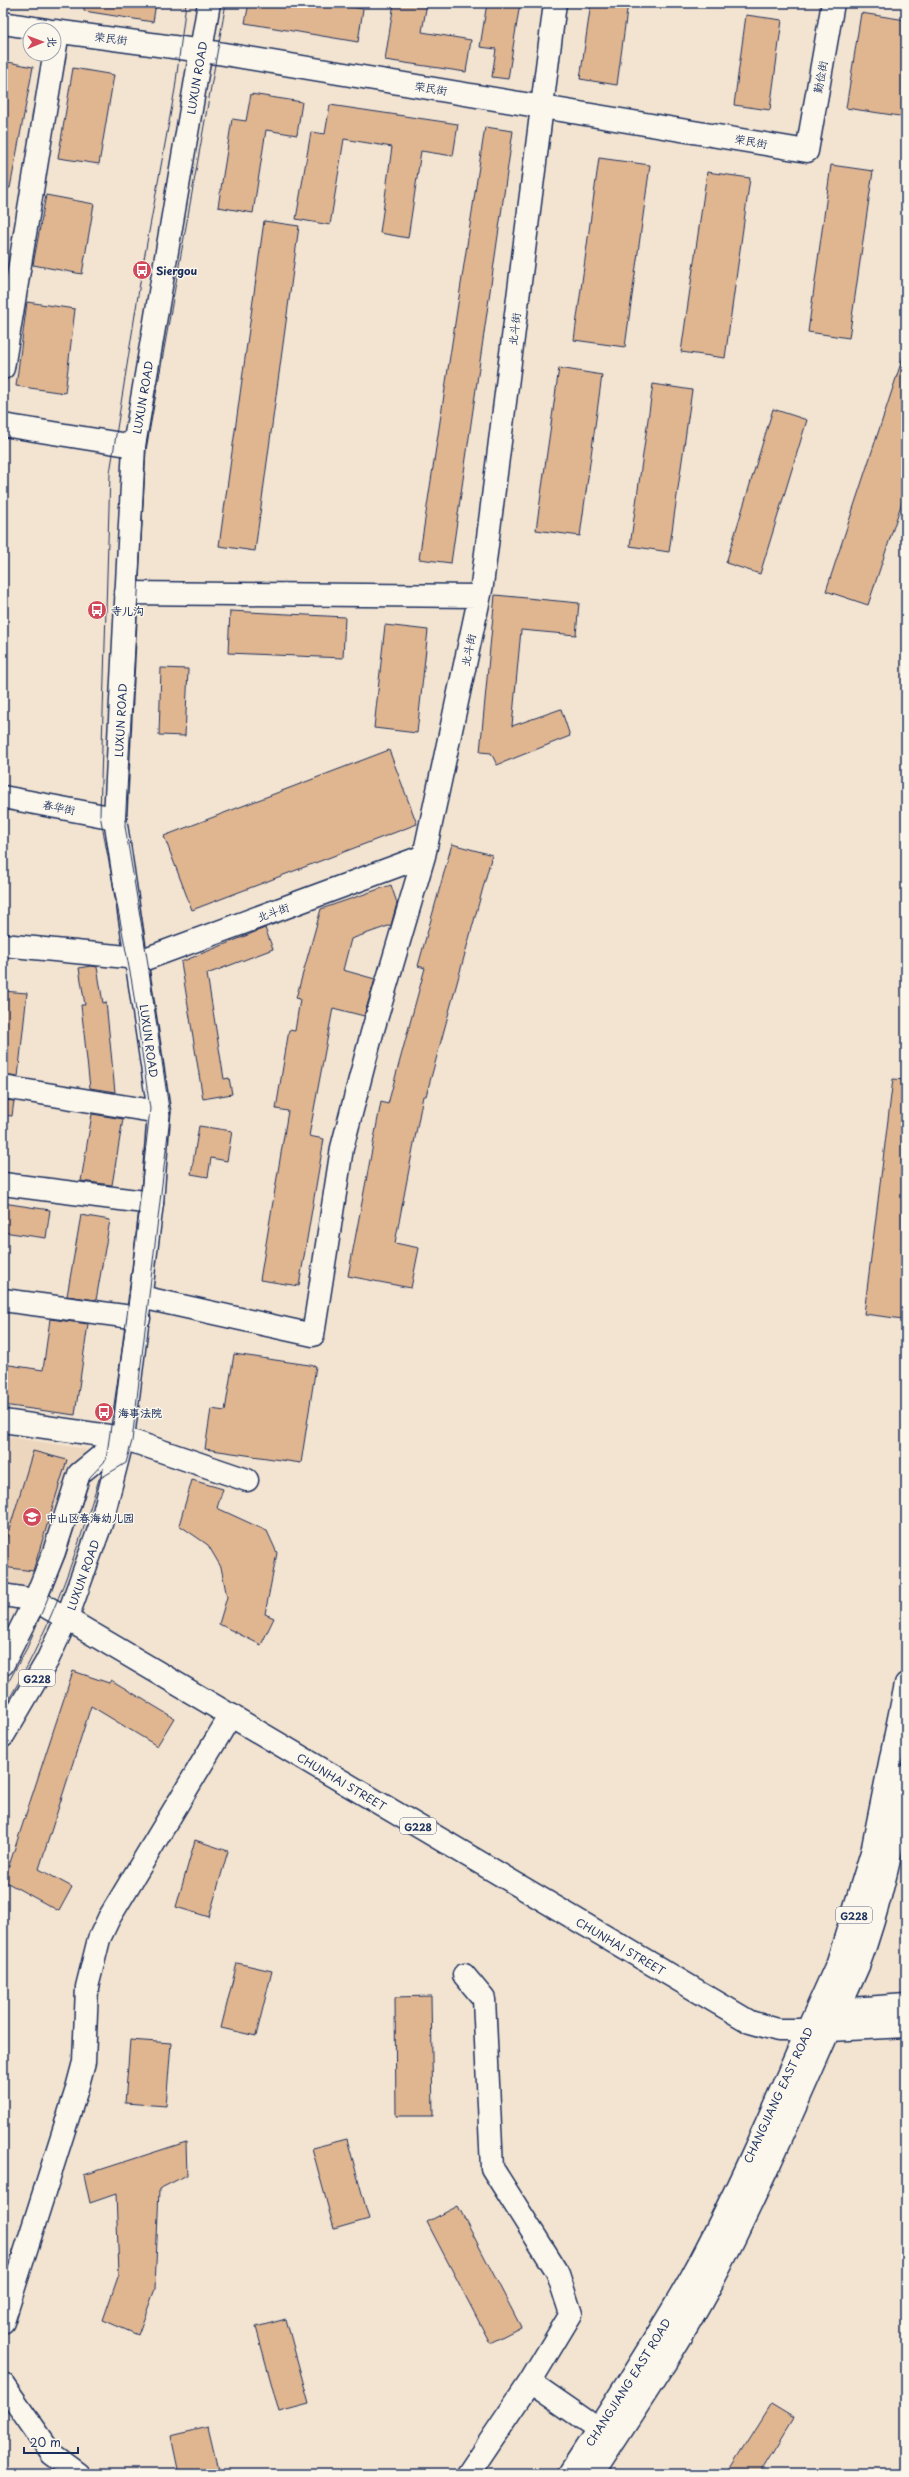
<svg xmlns="http://www.w3.org/2000/svg" width="909" height="2477" font-family="'Playpen Sans','LXGW WenKai TC',sans-serif">
  <style>
    .built { fill: #edd6be }
    .building { fill: #e0b691; stroke: #1b2f5e }
    .lines { fill: none; stroke-linecap: round; stroke-linejoin: round }
    .minor-casing { stroke: #1b2f5e; stroke-width: 25 }
    .major-casing { stroke: #1b2f5e; stroke-width: 25 }
    .highway-casing { stroke: #1b2f5e; stroke-width: 25 }
    .minor { stroke: #fbf7ec; stroke-width: 22 }
    .major { stroke: #fbf7ec; stroke-width: 22 }
    .highway { stroke: #fbf7ec; stroke-width: 22 }
    .tram { stroke: #1b2f5e; stroke-width: 1 }
    .labels { text-anchor: middle; dominant-baseline: central; stroke-width: 3; stroke-linejoin: round; paint-order: stroke }
    .shield { fill: #fbf7ec; stroke: #5e6b89; stroke-width: 1 }
    .shield-label { font-size: 10px; font-weight: bold; fill: #1b2f5e }
    .street-label { font-size: 11px; fill: #1b2f5e; stroke: #fbf7ec }
    .poi-label { font-size: 11px; font-weight: bold; fill: #1b2f5e; stroke: #fbf7ec; text-anchor: start }
  </style>
  <rect width="100%" height="100%" fill="#f3e4d1"/>
  <filter id="ink" filterUnits="userSpaceOnUse"><feTurbulence type="fractalNoise" baseFrequency=".025" numOctaves="2"/><feDisplacementMap in="SourceGraphic" scale="8" xChannelSelector="R" yChannelSelector="G"/><feConvolveMatrix kernelMatrix="1 2 1 2 8 2 1 2 1" color-interpolation-filters="sRGB"/></filter>
  <g filter="url(#ink)">
    <path class="built" d="M3 1436 86 1449 34 1591 3 1586Z"/>
    <path class="building" d="M84 3H156L153 22 84 11Z
      M249 3H325L363 9 358 42 245 23Z
      M394 3H427L422 32 471 40 466 72 385 60Z
      M487 3H520L508 79 492 77 496 49 480 47Z
      M591 3H628L617 85 580 79Z
      M861 13 906 20V117L846 108Z
      M746 15 782 20 770 110 734 105Z
      M3 61 33 67 10 188H3Z
      M73 68 114 75 99 164 58 158Z
      M251 94 302 102 297 135 266 130 253 213 218 207 232 119 246 121Z
      M330 105 458 124 453 156 421 151 408 238 380 233 392 147 344 139 330 225 296 219 311 132 325 134Z
      M485 127 513 131 451 563 419 559Z
      M599 158 650 165 625 347 574 340Z
      M831 165 873 171 849 338 808 332Z
      M707 172 750 178 725 358 681 352Z
      M46 195 94 204 82 274 33 265Z
      M264 221 299 226 255 551 219 546Z
      M27 302 75 309 65 393 16 386Z
      M903 357H906V490L868 605 826 591Z
      M559 368 602 375 580 536 536 530Z
      M653 384 692 390 669 552 630 546Z
      M773 409 807 420 760 574 726 563Z
      M495 595 579 603 576 635 521 630 512 726 561 709 570 736 497 765 491 753 480 752Z
      M230 611 345 617 343 658 228 653Z
      M385 625 428 630 417 733 374 728Z
      M161 668 188 669 185 736 159 735Z
      M389 750 417 824 192 910 164 836Z
      M452 844 492 855 426 1096H423L395 1243 419 1248 411 1288 348 1276 381 1102 388 1104 425 968 418 966Z
      M391 885 397 903 391 925 351 939 343 970 375 979 364 1016 333 1008 309 1136 324 1139 299 1286 260 1280 288 1111 276 1109 289 1030 295 1031 300 999 296 998 321 909Z
      M265 928 273 949 207 974 224 1079 229 1078 232 1094 203 1099 181 962Z
      M91 966 97 967 103 1003 106 1002 115 1092 90 1088 81 1005H85L79 968Z
      M3 991 27 993 18 1077 3 1075Z
      M893 1079 906 1080V1293L903 1319 864 1314Z
      M3 1100 14 1101 12 1116 3 1115Z
      M92 1114 123 1119 112 1185 81 1181Z
      M199 1126 232 1131 227 1161 211 1158 208 1177 191 1174Z
      M3 1203 50 1210 46 1238 3 1232Z
      M81 1215 110 1220 96 1300 67 1296Z
      M50 1319 88 1324 75 1415 3 1405V1364L43 1370Z
      M234 1354 316 1366 301 1463 205 1449 211 1409 225 1411Z
      M33 1451 67 1460 33 1571 3 1567V1540H6Z
      M192 1480 223 1489 217 1508 267 1531 277 1553 265 1614 274 1618 261 1645 219 1624 227 1597 221 1567 208 1545 179 1525Z
      M73 1671 109 1683 111 1680 174 1718 157 1746 91 1706 39 1869 72 1887 59 1911 4 1881Z
      M195 1840 228 1851 209 1917 176 1907Z
      M237 1963 272 1971 256 2036 221 2028Z
      M431 1996 433 2116H396L395 1997Z
      M130 2040 171 2043 166 2106 125 2103Z
      M347 2139 369 2219 334 2229 312 2148Z
      M186 2142 187 2175 159 2189 155 2289 138 2335 103 2320 119 2274 116 2194 90 2203 84 2175Z
      M458 2206 521 2327 490 2343 427 2222Z
      M286 2319 309 2404 279 2412 256 2327Z
      M771 2404 794 2418 760 2474H727Z
      M208 2427 219 2474H179L171 2436Z"/>
    <g class="lines">
      <defs>
        <path id="minor" d="M3 23 47 30
          M54 31 218 53 807 151 833 3
          M3 368 58 32
          M3 425 134 446
          M126 593 479 596
          M3 797 115 818
          M3 945 127 957 137 962 424 856
          M3 1087 159 1112
          M3 1184 152 1203
          M141 1297 313 1335 342 1148 372 1033 424 856 482 585 555 3
          M3 1300 139 1318
          M3 1421 123 1438 247 1480
          M3 1595 35 1600
          M464 1975 484 1999 492 2168 557 2271 571 2314 530 2382 468 2474
          M3 2322 76 2092 84 2062 87 1987 99 1939 109 1918 231 1715
          M530 2382 598 2429
          M3 2384 52 2454 79 2474"/>
        <g id="major">
          <path d="M35 1600 54 1552 79 1474 123 1438"/>
          <path id="s1" d="M67 1618 101 1524 123 1438 152 1203 159 1112 115 818 134 446 209 3"/>
          <path id="s2" d="M569 2474C611 2409 653 2345 691 2278 734 2199 771 2114 807 2031L824 2016 838 2010 906 2005"/>
          <path d="M593 2474C633 2412 675 2351 710 2286 754 2202 791 2116 829 2030L906 2026"/>
        </g>
        <g id="highway">
          <path id="s3" d="M3 1664 35 1600 750 2022 778 2030H829C839 2009 849 1987 858 1966 881 1905 894 1839 906 1776"/>
          <path d="M3 1736 47 1661 67 1618"/>
          <path d="M807 2031 838 1962 872 1852 906 1684"/>
        </g>
      </defs>
      <use href="#minor" class="minor-casing"/>
      <use href="#major" class="major-casing"/>
      <use href="#highway" class="highway-casing"/>
      <use href="#minor" class="minor"/>
      <use href="#major" class="major"/>
      <use href="#highway" class="highway"/>
      <path class="tram" d="M3 1692 27 1648 65 1557 90 1477 106 1460 127 1316 150 1109 132 983 100 815 110 473 142 270 175 89 186 3
        M3 1709C47 1638 75 1559 99 1479L126 1463 132 1441 170 1116 147 958 125 826 146 450 226 3"/>
    </g>
  </g>
  <defs>
    <symbol id="bus-disc" viewBox="-11 -11 22 22"><circle r="9.5" fill="#d1495b" stroke="#fbf7ec"/><path d="M-5-6H5V4H4V6H2V4H-2V6H-4V4H-5ZM-3.5-4V0h7V-4ZM-3.5 1.2v1.5H-2V1.2ZM2 1.2v1.5H3.5V1.2Z" fill="#fff"/></symbol>
    <symbol id="school-disc" viewBox="-11 -11 22 22"><circle r="9.5" fill="#d1495b" stroke="#fbf7ec"/><path d="M0-5L7-2L0 1L-7-2ZM-4 1L0 2.5L4 1V4Q0 6-4 4Z" fill="#fff"/></symbol>
  </defs>
  <g fill-rule="evenodd">
    <use href="#bus-disc" x="131" y="259" width="22" height="22"/>
    <use href="#bus-disc" x="86" y="599" width="22" height="22"/>
    <use href="#bus-disc" x="93" y="1401" width="22" height="22"/>
    <use href="#school-disc" x="21" y="1506" width="22" height="22"/>
  </g>
  <g class="labels">
    <g class="shield">
      <rect x="19" y="1670" width="36" height="16" rx="3"/>
      <rect x="400" y="1818" width="36" height="16" rx="3"/>
      <rect x="836" y="1907" width="36" height="16" rx="3"/>
    </g>
    <g class="shield-label">
      <text x="37" y="1678">G228</text>
      <text x="418" y="1826">G228</text>
      <text x="854" y="1915">G228</text>
    </g>
    <g class="street-label">
      <text transform="translate(111 38) rotate(7)">荣民街</text>
      <text transform="translate(820 77) rotate(-80)">勤俭街</text>
      <text stroke="none"><textPath href="#s1" startOffset="1560">LUXUN ROAD</textPath></text>
      <text transform="translate(431 88) rotate(9)">荣民街</text>
      <text transform="translate(751 141) rotate(10)">荣民街</text>
      <text transform="translate(514 329) rotate(-83)">北斗街</text>
      <text stroke="none"><textPath href="#s1" startOffset="1236">LUXUN ROAD</textPath></text>
      <text transform="translate(468 650) rotate(-78)">北斗街</text>
      <text stroke="none"><textPath href="#s1" startOffset="912">LUXUN ROAD</textPath></text>
      <text transform="translate(59 807) rotate(11)">春华街</text>
      <text transform="translate(273 912) rotate(-20)">北斗街</text>
      <text transform="translate(149 1041) rotate(82)">LUXUN ROAD</text>
      <text stroke="none"><textPath href="#s1" startOffset="46">LUXUN ROAD</textPath></text>
      <text stroke="none"><textPath href="#s3" startOffset="428">CHUNHAI STREET</textPath></text>
      <text stroke="none"><textPath href="#s3" startOffset="752">CHUNHAI STREET</textPath></text>
      <text transform="translate(778 2095) rotate(-65)">CHANGJIANG EAST ROAD</text>
      <text stroke="none"><textPath href="#s2" startOffset="109">CHANGJIANG EAST ROAD</textPath></text>
    </g>
    <g class="poi-label">
      <text x="156" y="270">Siergou</text>
      <text x="111" y="610">寺儿沟</text>
      <text x="118" y="1412">海事法院</text>
      <text x="46" y="1517">中山区春海幼儿园</text>
    </g>
  </g>
  <rect width="909" height="2477" fill="none" stroke="#fbf7ec" stroke-width="16"/>
  <rect x="8" y="8" width="893" height="2461" fill="none" stroke="#1b2f5e" stroke-width="1.5" filter="url(#ink)"/>
  <g transform="translate(42 42) rotate(89)"><circle r="19" fill="#fbf7ec" stroke="#a1a7b3"/>
  <path d="M0-3L7 15L0 10L-7 15Z" fill="#d1495b"/>
  <text y="-6" font-size="11" font-weight="bold" text-anchor="middle" fill="#1b2f5e">北</text>
  </g>
  <path d="M24 2447v6h54v-6" fill="none" stroke="#1b2f5e" stroke-width="2"/>
  <text x="30" y="2447" font-size="12" fill="#1b2f5e" stroke="#fbf7ec" stroke-width="3" paint-order="stroke">20 m</text>
</svg>
